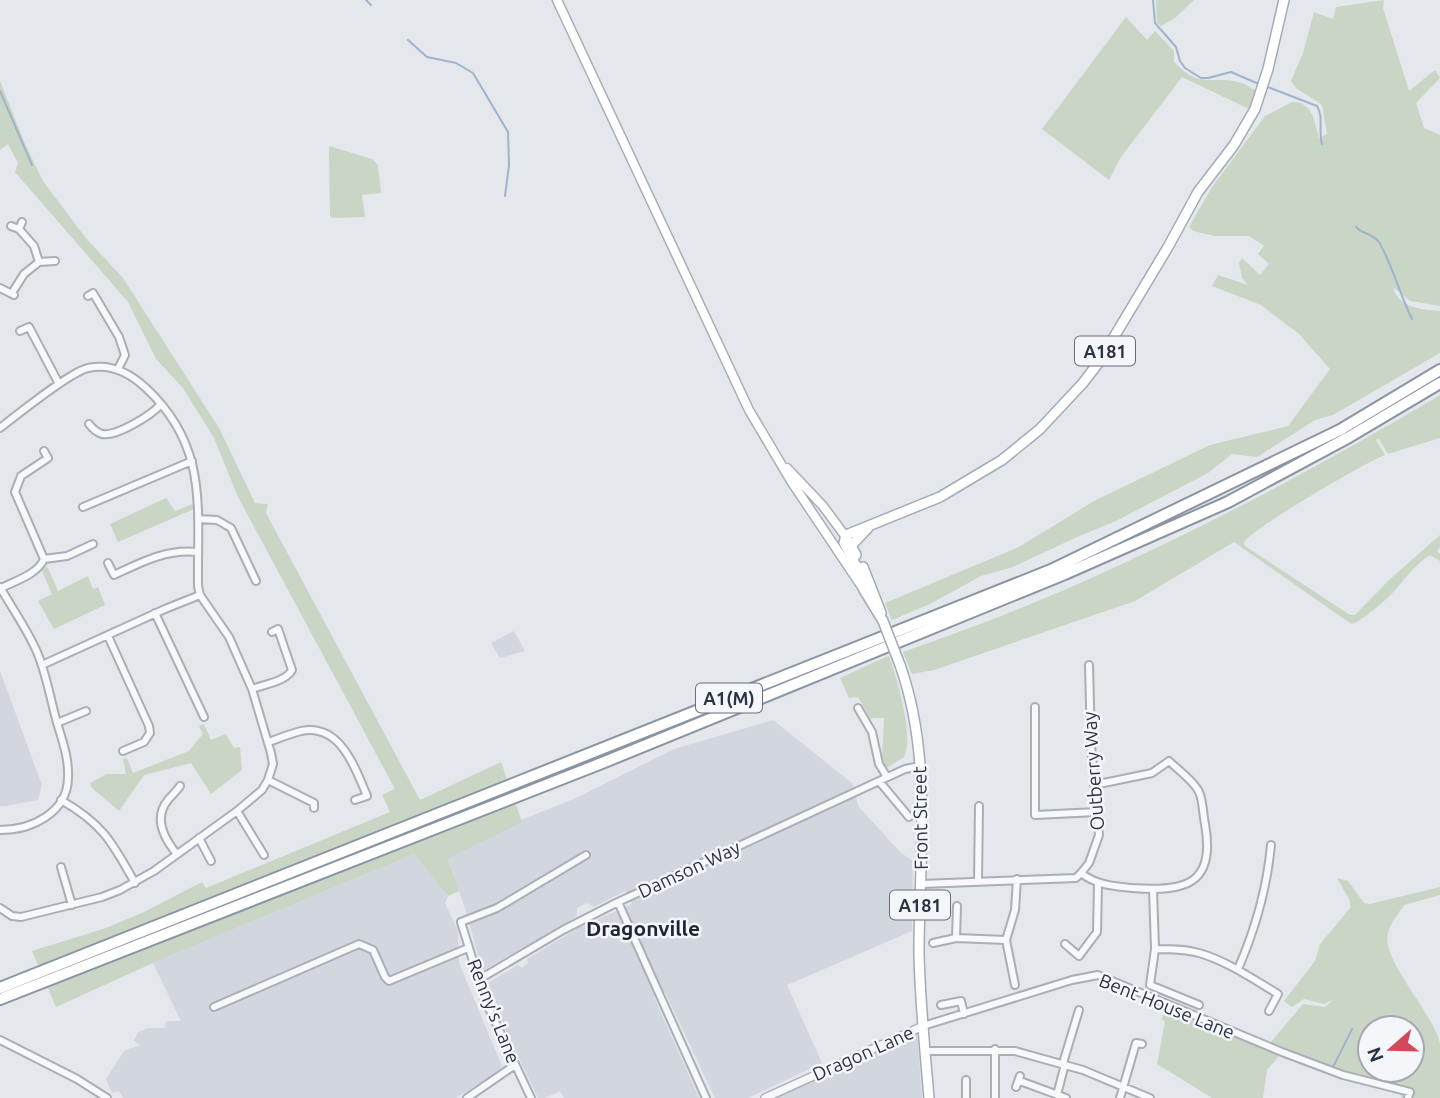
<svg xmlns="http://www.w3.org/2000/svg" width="1440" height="1098" font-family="Ubuntu,sans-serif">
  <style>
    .built { fill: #d2d6de }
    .green { fill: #c9d6c5; fill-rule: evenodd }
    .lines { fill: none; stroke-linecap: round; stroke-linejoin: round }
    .stream { stroke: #9fb4cc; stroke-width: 2 }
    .minor-casing { stroke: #a9aeb7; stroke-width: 10 }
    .tertiary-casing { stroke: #a9aeb7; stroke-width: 10 }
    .secondary-casing { stroke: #a9aeb7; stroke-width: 11 }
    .primary-casing { stroke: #a3abb8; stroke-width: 12 }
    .motorway-casing { stroke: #8b94a3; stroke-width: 14 }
    .minor { stroke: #f7f8fa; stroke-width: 6 }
    .tertiary { stroke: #f7f8fa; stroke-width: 7 }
    .secondary { stroke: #fff; stroke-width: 8 }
    .primary { stroke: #fff; stroke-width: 9 }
    .motorway { stroke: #fff; stroke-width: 10 }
    .primary-bridge-casing { stroke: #a3abb8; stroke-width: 12; stroke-linecap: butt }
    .primary-bridge { stroke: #fff; stroke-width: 9 }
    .labels { text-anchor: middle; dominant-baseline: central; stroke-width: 5; stroke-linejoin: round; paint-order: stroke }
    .shield { fill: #f4f6f9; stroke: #676e7b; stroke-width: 2 }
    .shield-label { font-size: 18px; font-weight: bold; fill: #2b3445 }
    .street-label { font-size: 19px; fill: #2b3445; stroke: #f4f6f9 }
    .neighbourhood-label { font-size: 21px; font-weight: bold; fill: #1d2536; stroke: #f4f6f9 }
  </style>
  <rect width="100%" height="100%" fill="#e4e7ec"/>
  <path class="built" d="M514 631 525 651 500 658 491 643Z
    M0 671 42 785 38 800 5 806H0Z
    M773 720 853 784 858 806 901 853 913 861 912 931 787 985 822 1063 748 1098H715L665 992 654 997 699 1098H564L560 1091 545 1098H538L487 992 486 984 518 965 522 968 528 963 527 959 580 927 632 904 625 891 594 907 587 903 577 908V916L561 926 482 971 467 914 448 859 521 822V820L574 799 674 749Z
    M414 854 448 896 445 903 458 931 459 963 502 1066 491 1077 456 1098H123L119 1091 112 1093 106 1079 124 1051 140 1045 134 1041 138 1032 148 1028H165L166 1021H181L153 963Z
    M917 1029 922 1098H765Z"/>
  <path class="green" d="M1156 0H1194L1175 18 1161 26 1157 23Z
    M1384 0 1383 8 1409 91 1435 70 1440 78 1416 103 1424 128 1440 135V306L1410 301 1393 287C1399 309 1420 309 1440 311V353L1333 415 1315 420 1257 457 1232 454 1208 473 1116 521 1077 537 1013 567 981 576 930 604 892 620 885 603 1019 547 1094 501 1210 445 1288 426 1330 369 1299 334 1261 305 1212 286 1218 275 1248 285 1242 278 1239 263 1242 258 1260 275 1269 264 1258 254 1264 246 1249 236H1214L1193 231 1189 227 1212 187 1265 116 1292 102 1301 103 1308 108 1313 116 1319 138 1327 134 1322 105 1296 88 1291 81 1303 53 1314 12 1333 19 1336 7Z
    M1126 17 1147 40 1155 31 1174 51V62C1202 91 1211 74 1242 83 1247 85 1252 89 1257 91L1249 109 1182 77 1121 157 1109 180 1042 129Z
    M0 81 25 144 43 181 85 237 123 278 219 428 255 503 268 504 266 513 420 800 501 762 522 822 448 859 459 891 448 896 414 854 153 963 56 1007 32 951 106 928 144 912 202 882 206 888 390 812 382 795 395 789 238 497 214 438 183 388 156 359 128 302 15 172 18 163 8 144 0 150Z
    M329 146 372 159 378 165 381 193 362 195 365 217 333 218 330 216Z
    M1440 395V438L1388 454 1379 439 1376 440 1385 455C1364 463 1253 528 1244 542L1245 546 1350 615H1355L1389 580 1440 535V547L1437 551 1440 554V561L1430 555C1416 564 1407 576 1397 588 1386 601 1370 613 1357 622L1352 624 1347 621 1234 542 1135 601 934 670 912 674 903 652C965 630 1027 607 1087 580 1208 526 1326 463 1440 395Z
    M166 498 175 511 195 503 194 509 118 542 110 524Z
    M47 566 58 591 88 576 93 589 98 587 105 605 54 629 38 601 52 594 42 571Z
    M889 656C896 676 915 738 904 757L886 768 882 757 884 718H870L858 697 849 698 840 678C857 671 872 662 889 656Z
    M204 724 211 740 226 734 234 748 240 747 242 770 211 794 191 763 144 775 119 811 92 788 90 783 107 774H126L123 759 127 758 133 773 189 751 203 734 199 726Z
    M1337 878 1348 881 1364 903 1370 904 1440 887V895L1404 905C1398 914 1390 923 1388 933 1381 961 1434 1013 1440 1044 1440 1061 1440 1081 1440 1098H1402L1400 1094 1409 1087C1363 1083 1313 1059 1270 1043L1303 1004 1325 1007 1333 1000 1324 1004 1304 999 1292 1007 1284 1001 1315 961 1320 944 1351 907 1349 899ZM1370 1028H1412V1070H1370Z
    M1165 1006 1280 1055 1267 1070 1263 1098H1212L1157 1064 1165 1021 1162 1020Z"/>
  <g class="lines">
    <path class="stream" d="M366 0 371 5
      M1153 0 1155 23 1176 47 1180 61 1185 68 1201 78H1208L1231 72 1259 84
      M408 40 427 57 456 63 473 73 508 132 509 165 505 196
      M1265 86 1317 106C1324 117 1318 131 1322 144
      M0 91 32 165
      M1356 227C1362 234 1374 234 1379 242 1393 266 1399 293 1412 319
      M1333 1067 1352 1029"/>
    <defs>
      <path id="minor" d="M11 226 19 229 22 222
        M39 262 55 261
        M0 288 14 295
        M12 293 24 274 39 262 34 246 19 229
        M88 296 93 293 119 337 125 355 118 369
        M20 331 29 327 59 384
        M89 424C92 428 96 432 102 434 116 437 152 415 161 404
        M0 428C18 414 70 372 88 368 110 363 130 373 146 388 209 447 197 508 198 586L200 595 229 637 252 689 271 753 273 764 268 780 262 790 237 811 154 871 120 890 102 897 21 917 12 916 0 908
        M83 507 192 461
        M198 519 217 520 231 528 256 581
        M44 559 67 556 93 544
        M108 563 114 575C142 562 166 549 197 552
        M0 587C12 608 27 629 37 652 46 673 50 697 56 719 61 737 69 757 68 777 68 813 31 830 0 830
        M1 588C15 581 38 574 44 559L15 492 21 476 48 458 44 451
        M155 613 204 717
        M108 636 149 726 150 733 144 742 123 751
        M42 665 165 609 200 595
        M252 689C265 684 285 682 292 670L278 629 272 632
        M1035 707V815L1097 812
        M858 708 872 732 879 764 887 777
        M57 723 86 711
        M269 742C279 738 290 734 301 731 340 723 355 767 367 796L355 800
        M268 780 314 803V808
        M879 781 909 817
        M61 800C103 824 112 842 135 883
        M237 811 264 855
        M199 838 211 861
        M176 853C164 838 153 818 168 800 172 795 176 792 180 786
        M61 867 72 905
        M1081 873 1089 863 1099 835 1091 745 1089 665
        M978 881 979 806
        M921 884 1076 878 1081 873C1096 885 1113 886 1132 888 1185 892 1216 885 1205 824 1203 815 1203 800 1199 792 1194 781 1178 770 1169 761L1152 773 1094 785
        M1153 889 1155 949 1150 985 1199 1005
        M618 902 706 1098
        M957 906 956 938 1006 940
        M933 943 956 938
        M1065 944 1079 956 1097 932 1098 883
        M1155 949C1170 949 1185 949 1199 953 1227 961 1253 979 1278 994L1269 1011
        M1238 969C1255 930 1267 888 1271 845
        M478 980 563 930 618 902 905 769 920 766
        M1015 985 1006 940 1015 910 1017 879
        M941 1005 961 1001 964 1014
        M214 1007 359 944 373 950 385 977 389 981 468 948
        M923 1026 1072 980 1098 975 1282 1052 1343 1075 1410 1092 1408 1098
        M0 1040 77 1079 107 1098
        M995 1049V1098
        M925 1051H1015L1083 1070 1150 1098
        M1063 1063 1079 1010
        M966 1080V1098
        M1020 1081 1066 1098
        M1016 1087 1020 1076
        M1057 1095 1065 1064
        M467 1098 515 1065
        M531 1098 485 1000 461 922 497 908 586 855
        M1120 1098 1136 1043 1142 1044"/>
      <path id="tertiary" d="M765 1098 923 1026"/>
      <path id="secondary" d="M557 0 749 410 791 481 862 587
        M787 468 823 506 848 540"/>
      <path id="primary" d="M856 555 851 546 868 528
        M863 567 881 613
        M883 621 864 590 860 573 844 543 846 535 940 497 1002 460 1040 429 1083 383 1099 362 1168 247 1198 192 1234 145 1255 109 1268 69 1284 0
        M900 665C933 758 919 857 919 953 920 1002 925 1050 929 1098"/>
      <path id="motorway" d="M0 988 1051 570 1340 430 1440 370
        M0 999 607 761 1067 573 1228 502 1349 437 1440 383"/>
    </defs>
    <use href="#minor" class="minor-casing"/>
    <use href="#tertiary" class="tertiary-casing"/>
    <use href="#secondary" class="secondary-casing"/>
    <use href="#primary" class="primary-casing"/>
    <use href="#motorway" class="motorway-casing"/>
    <use href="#minor" class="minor"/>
    <use href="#tertiary" class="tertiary"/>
    <use href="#secondary" class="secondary"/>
    <use href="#primary" class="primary"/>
    <use href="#motorway" class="motorway"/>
    <defs>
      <path id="primary-bridge" d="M883 621 900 665"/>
    </defs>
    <use href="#primary-bridge" class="primary-bridge-casing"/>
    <use href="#primary-bridge" class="primary-bridge"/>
  </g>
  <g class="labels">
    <g class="shield">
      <rect x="1075" y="336.5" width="60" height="29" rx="5"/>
      <rect x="696" y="683.5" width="66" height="29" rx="5"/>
      <rect x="890" y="890.5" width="60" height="29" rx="5"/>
    </g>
    <g class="shield-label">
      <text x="1105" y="351">A181</text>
      <text x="729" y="698">A1(M)</text>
      <text x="920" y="905">A181</text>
    </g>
    <g class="street-label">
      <text transform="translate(1093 771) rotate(-94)">Outberry Way</text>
      <text transform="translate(920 818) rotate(-91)">Front Street</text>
      <text transform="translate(689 869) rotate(-25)">Damson Way</text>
      <text transform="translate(1167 1006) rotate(22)">Bent House Lane</text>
      <text transform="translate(494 1011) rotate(68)">Renny's Lane</text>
      <text transform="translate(863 1053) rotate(-24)">Dragon Lane</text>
    </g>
    <g class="neighbourhood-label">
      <text x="643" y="928">Dragonville</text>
    </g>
  </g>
  <g transform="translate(1391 1049) rotate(250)"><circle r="33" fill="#f4f6f9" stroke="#a4a8b1" stroke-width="2"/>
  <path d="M0-5L12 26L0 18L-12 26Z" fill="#d1495b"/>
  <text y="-10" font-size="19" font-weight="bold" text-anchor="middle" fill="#2b3445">N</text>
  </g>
</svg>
